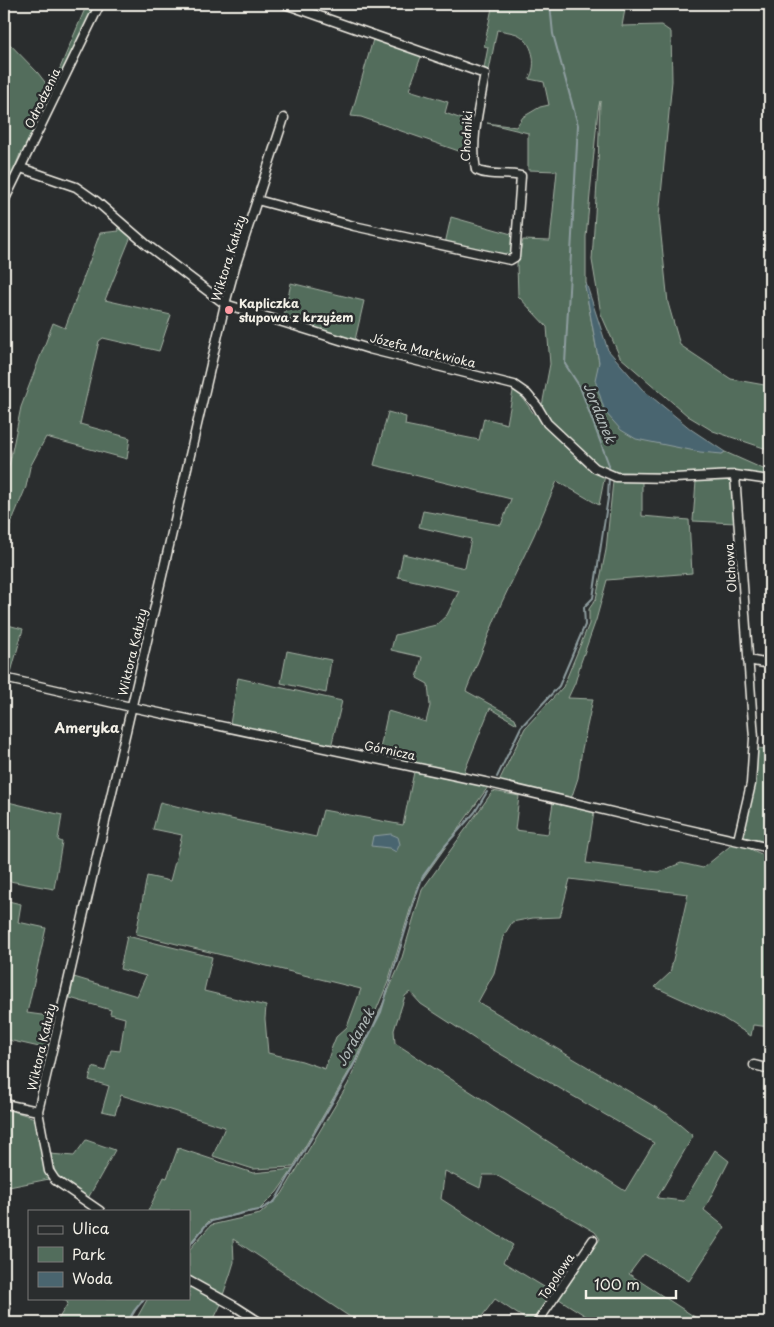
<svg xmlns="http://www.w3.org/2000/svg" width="774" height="1327" font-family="'Playpen Sans',sans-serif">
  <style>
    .green { fill: #526d5c; stroke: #a3afa2; fill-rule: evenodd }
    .water { fill: #4a656f; stroke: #8e9d9f }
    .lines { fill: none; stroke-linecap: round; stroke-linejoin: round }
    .stream { stroke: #8e9d9f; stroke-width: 2 }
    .minor-casing { stroke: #f4f1e8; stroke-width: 11 }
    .minor { stroke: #2a2d2e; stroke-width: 8 }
    .poi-dot { fill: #ff9aa2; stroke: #2a2d2e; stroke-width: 2 }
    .labels { text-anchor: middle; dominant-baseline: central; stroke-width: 5; stroke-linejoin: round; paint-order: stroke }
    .street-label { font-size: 12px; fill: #f4f1e8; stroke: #2a2d2e }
    .poi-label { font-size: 12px; font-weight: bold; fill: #f4f1e8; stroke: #2a2d2e; text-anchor: start }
    .water-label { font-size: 14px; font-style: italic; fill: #b0b9b8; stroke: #2a2d2e }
    .neighbourhood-label { font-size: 14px; font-weight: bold; fill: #f4f1e8; stroke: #2a2d2e }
  </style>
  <rect width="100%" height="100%" fill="#2a2d2e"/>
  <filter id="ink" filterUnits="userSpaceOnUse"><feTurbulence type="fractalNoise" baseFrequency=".02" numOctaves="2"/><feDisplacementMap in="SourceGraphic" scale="10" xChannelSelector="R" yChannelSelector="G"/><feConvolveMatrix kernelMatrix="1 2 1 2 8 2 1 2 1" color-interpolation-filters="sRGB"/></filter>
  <g filter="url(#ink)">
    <path class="green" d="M87 4H97L56 87 54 86 55 80Z
      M498 4H626L622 26 661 25 671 32 672 81 659 216 668 303 680 345 731 379 770 386V450L713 431 688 416 620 357 601 314 592 260 598 167 600 101 598 110 586 237V283L585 286 599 363 596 380 722 454 725 452 770 472V476L618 472 597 464 551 421 542 406 550 364 547 327 518 296 517 264 523 240 550 241 557 171 528 170V133L487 123 516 127 523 117 540 107 549 105 544 82 529 79C538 65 533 41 517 34 511 32 503 31 497 30L489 71 484 68 488 47 484 46 492 8 497 9Z
      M374 36 422 54 409 90 448 102 445 113 473 123V156L361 117 351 116Z
      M4 38 38 73 41 77 52 91 20 162V154L4 196Z
      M451 217 515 235 513 255 510 258 445 244Z
      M117 222 132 234 105 300 171 315 159 351 103 338 99 341 80 424 130 438 127 459 46 437 30 467 26 487 4 540V477L9 466 21 407 53 323 65 328 100 233 119 231Z
      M291 283 364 301 355 340 281 318 284 316Z
      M514 386 534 414 540 415 544 425 561 443 592 472 605 475 599 505 557 481 534 535 501 604 466 691 515 718 517 724 490 708 463 775 378 758 388 711 426 722 430 706 428 684 417 678 422 657 391 650 395 635 436 625 447 615 459 591 398 577 403 554 465 568 471 539 419 527 423 511 501 525 511 499 374 465 388 412 406 417 405 425 479 440 484 418 507 424Z
      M729 480 732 484 736 523 693 521 696 481Z
      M613 481H642V516L689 520 692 573 607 580 596 620 581 662 575 683 568 698 593 699 582 749 578 778 571 799 498 783 525 728 563 687 589 624V609L596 599 606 550Z
      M4 624 23 629 10 676 4 675Z
      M287 651 331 660 326 693 281 683Z
      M238 678 342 701 331 747 230 724Z
      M756 748 770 749V843L744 838 742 834Z
      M414 772 488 787 417 887 388 982 355 1061 293 1167 253 1169 213 1156 225 1127 121 1095 115 1114 102 1111 109 1086 89 1080 93 1067 105 1071 111 1050 120 1051 125 1018 110 1014 111 1010 70 998 74 977 137 996 146 976 120 969 127 936 212 957 204 991 266 1006 265 1019 268 1053 302 1061 325 1069 332 1047 336 1037 347 1027 361 989 136 934 147 876 170 881 182 835 153 829 160 802 212 815 316 837 323 810 403 825Z
      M493 791 519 796 515 830 548 834 553 803 594 812 586 863 659 872 681 863 703 868 735 842 770 858 766 924H770V1027L753 1025 751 1036 723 1018 655 987 670 973 688 894 570 879 560 917 533 918 512 922 503 937 494 973 478 1002 667 1114 693 1136 657 1198 684 1201 715 1150 729 1161 704 1210 725 1227 689 1281 644 1254 629 1274 704 1323H597L559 1299 600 1239 595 1232 496 1175H483L480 1188 445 1171 441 1199 513 1245 503 1262 554 1293 553 1295 549 1297 531 1323 495 1299 477 1323H441L432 1319 430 1323H359L233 1239 234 1262 230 1275 223 1295 189 1280V1250L211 1225 260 1214 282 1194 348 1084 400 964 422 890ZM410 992 421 1004 478 1041 654 1143 625 1191 395 1043 394 1030 405 996Z
      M4 801 62 815 58 840 62 842 54 889 4 880Z
      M4 900 21 904 18 922 46 928 27 1013 56 1017 48 1049 4 1039Z
      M4 1105 10 1110 35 1118 41 1152 49 1179 4 1188Z
      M86 1140 115 1150 87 1200 57 1178 50 1154 74 1156Z
      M178 1148 253 1173 293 1169 277 1192 259 1210 209 1221 189 1244V1211H148L164 1177 167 1178Z
      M189 1286 222 1302 212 1323H134L148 1298H189Z
      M62 1298H143L128 1323H56L68 1303Z"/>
    <path class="water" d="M586 283 608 350 642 389 692 430 725 452 722 454 700 452 636 439 621 430 605 412 595 380 599 362 585 286Z
      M391 834 398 837 400 844 396 852 389 848 371 846 373 836Z"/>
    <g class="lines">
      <path class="stream" d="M550 4 553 34 578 125 565 364 580 387 609 465V472
        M497 777 521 727 559 686 585 625 584 607 593 598 608 498 609 477
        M189 1246 206 1225 212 1221 247 1212 260 1210 275 1201 351 1070 381 1012 416 895 423 876 444 847 475 812 487 792
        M127 1323 134 1311 145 1298"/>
      <defs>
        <path id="minor" d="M21 168 76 187 96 201 147 245 225 304 369 349 514 385 527 394 537 406 547 423 595 468 616 477 674 478 735 475 770 480
          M257 200 354 226 510 260 515 257 521 176C507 172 490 177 476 170 470 140 480 103 485 74L285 4
          M4 201 100 4
          M735 475 754 738 751 784 738 840
          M748 660 770 664
          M4 678 131 707 485 782 663 824 770 848
          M754 1065 770 1069
          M4 1101 9 1105 38 1111
          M100 1211 55 1180 49 1171 38 1111 225 304 235 267 284 118
          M189 1281 236 1307 261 1323
          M4 1301 6 1308 4 1314
          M537 1323 593 1240"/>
      </defs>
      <use href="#minor" class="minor-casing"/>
      <use href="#minor" class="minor"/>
    </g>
  </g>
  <circle class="poi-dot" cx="229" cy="310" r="5"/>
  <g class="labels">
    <g class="street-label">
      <text transform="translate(42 98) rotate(-64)">Odrodzenia</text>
      <text transform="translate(466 136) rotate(-87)">Chodniki</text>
      <text transform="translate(228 258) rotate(-73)">Wiktora Kałuży</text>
      <text transform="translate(423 350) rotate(14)">Józefa Markwioka</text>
      <text transform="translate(730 568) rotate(-94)">Olchowa</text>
      <text transform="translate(132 652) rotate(-77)">Wiktora Kałuży</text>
      <text transform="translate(390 750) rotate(12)">Górnicza</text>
      <text transform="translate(41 1047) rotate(-77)">Wiktora Kałuży</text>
      <text transform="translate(556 1276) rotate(-56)">Topolowa</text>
    </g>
    <g class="poi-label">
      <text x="239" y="303">Kapliczka<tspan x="239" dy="14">słupowa z krzyżem</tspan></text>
    </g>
    <g class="water-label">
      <text transform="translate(600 413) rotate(68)">Jordanek</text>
      <text transform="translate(355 1037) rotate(-61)">Jordanek</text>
    </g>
    <g class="neighbourhood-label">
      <text x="87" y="727">Ameryka</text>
    </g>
  </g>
  <rect width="774" height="1327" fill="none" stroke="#2a2d2e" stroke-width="20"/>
  <rect x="10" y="10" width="754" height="1307" fill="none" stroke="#f4f1e8" stroke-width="2" filter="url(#ink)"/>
  <rect x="28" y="1210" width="162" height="90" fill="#2a2d2e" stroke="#7b7b78"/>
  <rect x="38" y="1226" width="25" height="8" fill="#2a2d2e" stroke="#7b7b78"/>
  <text x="72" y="1234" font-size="15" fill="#f4f1e8">Ulica</text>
  <rect x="38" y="1247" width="25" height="15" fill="#526d5c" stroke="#7b7b78"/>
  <text x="72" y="1260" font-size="15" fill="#f4f1e8">Park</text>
  <rect x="38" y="1272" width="25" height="15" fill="#4a656f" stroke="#7b7b78"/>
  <text x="72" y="1284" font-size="15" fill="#f4f1e8">Woda</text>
  <path d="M586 1290v8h90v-8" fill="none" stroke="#f4f1e8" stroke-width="2.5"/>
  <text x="594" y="1290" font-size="15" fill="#f4f1e8" stroke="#2a2d2e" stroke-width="4" paint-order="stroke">100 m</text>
</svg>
